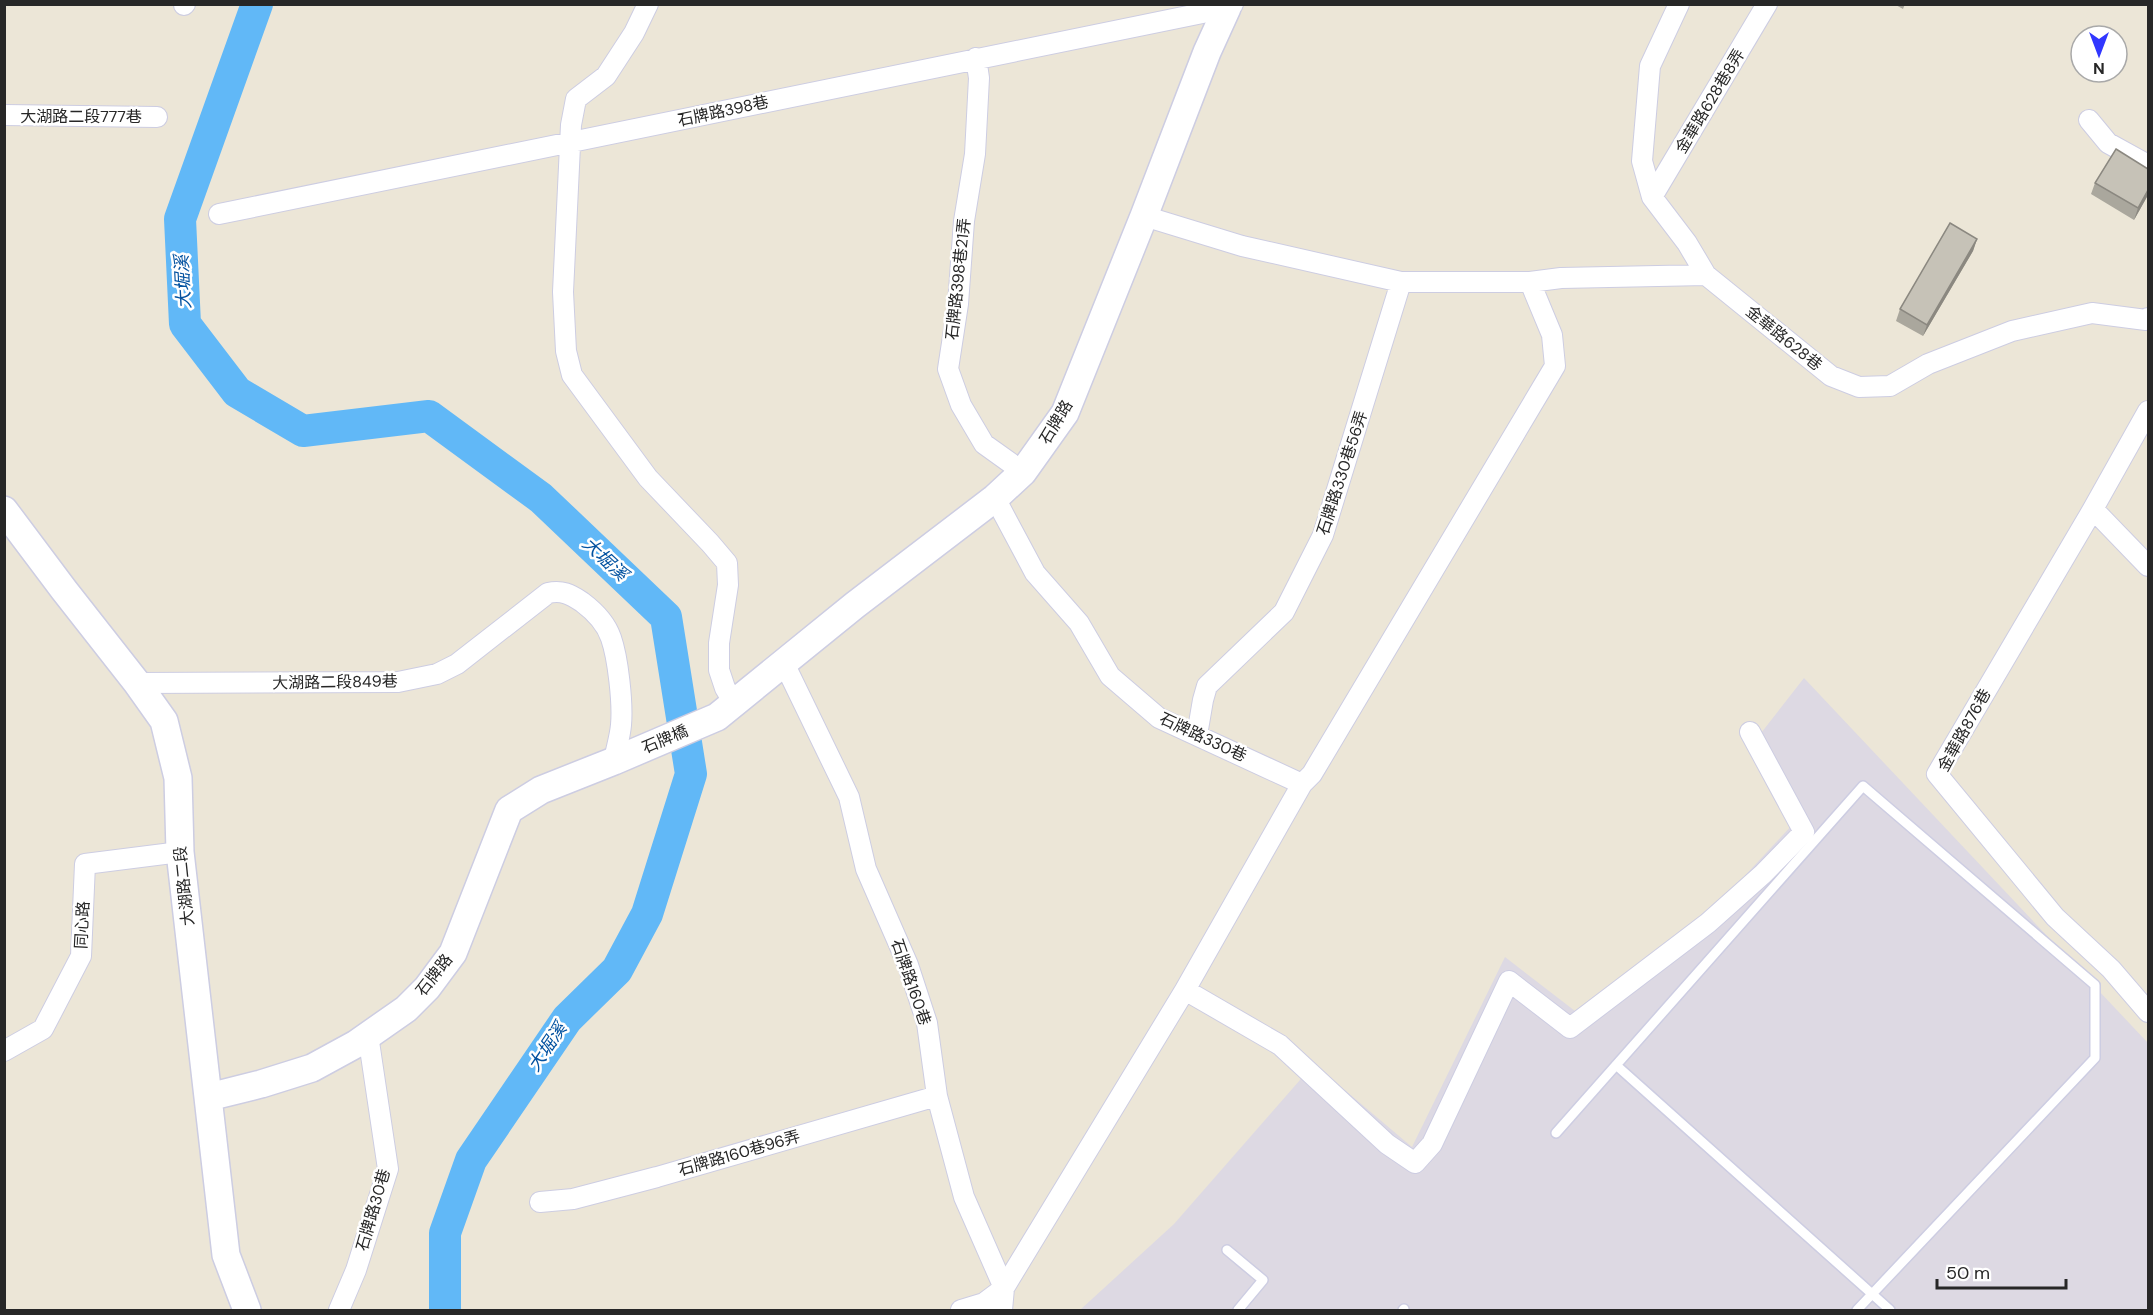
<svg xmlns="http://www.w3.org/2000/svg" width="2153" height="1315" font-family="'DM Sans','Noto Sans TC',sans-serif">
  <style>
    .industrial { fill: #ddd9e3 }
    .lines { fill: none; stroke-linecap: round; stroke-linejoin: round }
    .river { stroke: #61b8f7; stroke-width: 32 }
    .lane-casing { stroke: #cdcde2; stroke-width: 12 }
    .street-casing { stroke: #cdcde2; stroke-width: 22 }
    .secondary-casing { stroke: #cdcde2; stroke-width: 30 }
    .lane { stroke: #fff; stroke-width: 9 }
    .street { stroke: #fff; stroke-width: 20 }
    .secondary { stroke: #fff; stroke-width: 27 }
    .wall { fill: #aaa79d }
    .shaded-wall { fill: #8b8880 }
    .building { fill: #c6c2b7; stroke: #8b8880; stroke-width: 1.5 }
    .labels { text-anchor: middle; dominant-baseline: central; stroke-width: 5; stroke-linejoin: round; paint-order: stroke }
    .street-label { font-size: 16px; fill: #272727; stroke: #fff }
    .water-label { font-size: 18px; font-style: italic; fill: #0352a0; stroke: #fff }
  </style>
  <rect width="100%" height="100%" fill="#ece6d7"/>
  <path class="industrial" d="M1804 678 2148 1043V1310H1080L1174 1224 1314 1064 1412 1147 1505 957 1575 1011 1725 897 1794 823 1758 737Z"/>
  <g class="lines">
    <path class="river" d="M257 4 180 219 185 324 237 392 303 431 429 416 541 498 666 617 691 774 647 914 617 970 567 1019 471 1160 445 1233V1310"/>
    <defs>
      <path id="lane" d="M1616 1065 1890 1310
        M1556 1133 1863 786 2095 985V1058L1857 1310
        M1227 1250 1263 1280 1238 1310
        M1403 1310 1404 1309"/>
      <path id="street" d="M648 4 634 33 606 76 576 99 571 125 563 292 566 351 572 375 648 478 710 543 727 563 728 585 719 643V670L725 688 734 703
        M1679 4 1650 66 1642 161 1652 197 1687 243 1706 275 1831 376 1859 387 1890 386 1928 364 2012 331 2092 313 2146 320 2148 318
        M184 5 185 4
        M976 58 979 78 975 154 964 221 958 304 948 369 961 405 984 444 1023 472
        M4 115 157 117
        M2089 120 2108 143 2148 165
        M1652 197 1767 4
        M219 214 1227 8 1233 4
        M1144 216 1242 246 1401 282H1530L1561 278 1706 275
        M2148 411 2093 509 1937 774 2055 917 2111 969 2148 1012
        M995 498 1035 573 1079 623 1110 676 1159 718 1302 784
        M2093 509 2148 566
        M784 663 849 797 866 869 908 965 927 1023 937 1096 964 1197 1004 1288 1002 1310
        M137 683 398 682 437 674 457 664 548 593C562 590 570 594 582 602 594 611 606 623 611 638 618 658 623 703 621 725 620 737 616 749 614 761
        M1197 735 1203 700 1207 686 1284 612 1323 535 1401 282
        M1185 990 1280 1045 1387 1144 1415 1163 1432 1144 1509 981 1570 1028 1708 923 1763 874 1804 832 1750 732
        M4 1051 43 1029 81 956 85 864 180 852
        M540 1202 573 1199 657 1177 937 1096
        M339 1310 356 1270 388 1169 368 1035
        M961 1310 984 1303 1004 1288 1185 990 1302 784 1312 774 1555 366 1552 335 1530 282"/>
      <path id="secondary" d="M4 510 64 590 137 683 164 721 178 778 180 852 226 1255 247 1310
        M209 1097 261 1084 312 1068 356 1044 406 1009 427 988 453 953 509 810 541 790 614 761 717 717 855 605 995 498 1023 472 1065 413 1144 216 1207 52 1227 8 1225 4"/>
    </defs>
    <use href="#lane" class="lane-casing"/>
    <use href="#street" class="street-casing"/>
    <use href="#secondary" class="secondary-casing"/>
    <use href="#lane" class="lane"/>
    <use href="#street" class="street"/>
    <use href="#secondary" class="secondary"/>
  </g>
  <path class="wall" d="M1894 4H1905L1903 9Z
    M2095 183 2148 195 2134 220 2091 194Z
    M1977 239 1973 251 1923 336 1896 321 1900 309Z"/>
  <path class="shaded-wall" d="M2148 190V195L2134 220 2138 208Z
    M1977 239 1973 251 1923 336 1927 325Z"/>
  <path class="building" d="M2116 149 2148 169V190L2138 208 2095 183Z
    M1950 223 1977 239 1927 325 1900 309Z"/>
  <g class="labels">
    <g class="street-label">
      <text transform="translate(1710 101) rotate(-59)">金華路628巷8弄</text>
      <text transform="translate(723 111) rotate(-12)">石牌路398巷</text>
      <text x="81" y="116">大湖路二段777巷</text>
      <text transform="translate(958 279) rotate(-84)">石牌路398巷21弄</text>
      <text transform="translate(1784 338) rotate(39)">金華路628巷</text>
      <text transform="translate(1056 422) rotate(-59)">石牌路</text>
      <text transform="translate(1342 473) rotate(-72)">石牌路330巷56弄</text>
      <text transform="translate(335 682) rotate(-1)">大湖路二段849巷</text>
      <text transform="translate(1964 730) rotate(-61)">金華路876巷</text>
      <text transform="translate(1203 737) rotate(25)">石牌路330巷</text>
      <text transform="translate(665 739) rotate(-23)">石牌橋</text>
      <text transform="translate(184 886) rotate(-96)">大湖路二段</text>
      <text transform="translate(82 925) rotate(-87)">同心路</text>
      <text transform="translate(434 975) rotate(-52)">石牌路</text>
      <text transform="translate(911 982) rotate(71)">石牌路160巷</text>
      <text transform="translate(739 1153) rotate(-16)">石牌路160巷96弄</text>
      <text transform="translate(373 1210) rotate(-74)">石牌路30巷</text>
    </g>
    <g class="water-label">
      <text transform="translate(183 282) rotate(-93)">大堀溪</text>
      <text transform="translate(605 559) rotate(43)">大堀溪</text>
      <text transform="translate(547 1047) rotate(-56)">大堀溪</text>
    </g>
  </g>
  <rect width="2153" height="1315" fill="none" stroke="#272727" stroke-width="12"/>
  <g transform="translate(2099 54) rotate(180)"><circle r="28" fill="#ffffff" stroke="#a9a9a9" stroke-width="1.5"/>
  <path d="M0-4.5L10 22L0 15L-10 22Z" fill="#3137ff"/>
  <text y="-9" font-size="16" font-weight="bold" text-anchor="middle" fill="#272727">N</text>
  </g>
  <path d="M1937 1279v9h129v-9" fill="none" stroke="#272727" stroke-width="3"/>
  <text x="1946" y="1279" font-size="18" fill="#272727" stroke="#ffffff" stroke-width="4.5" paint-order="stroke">50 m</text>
</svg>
